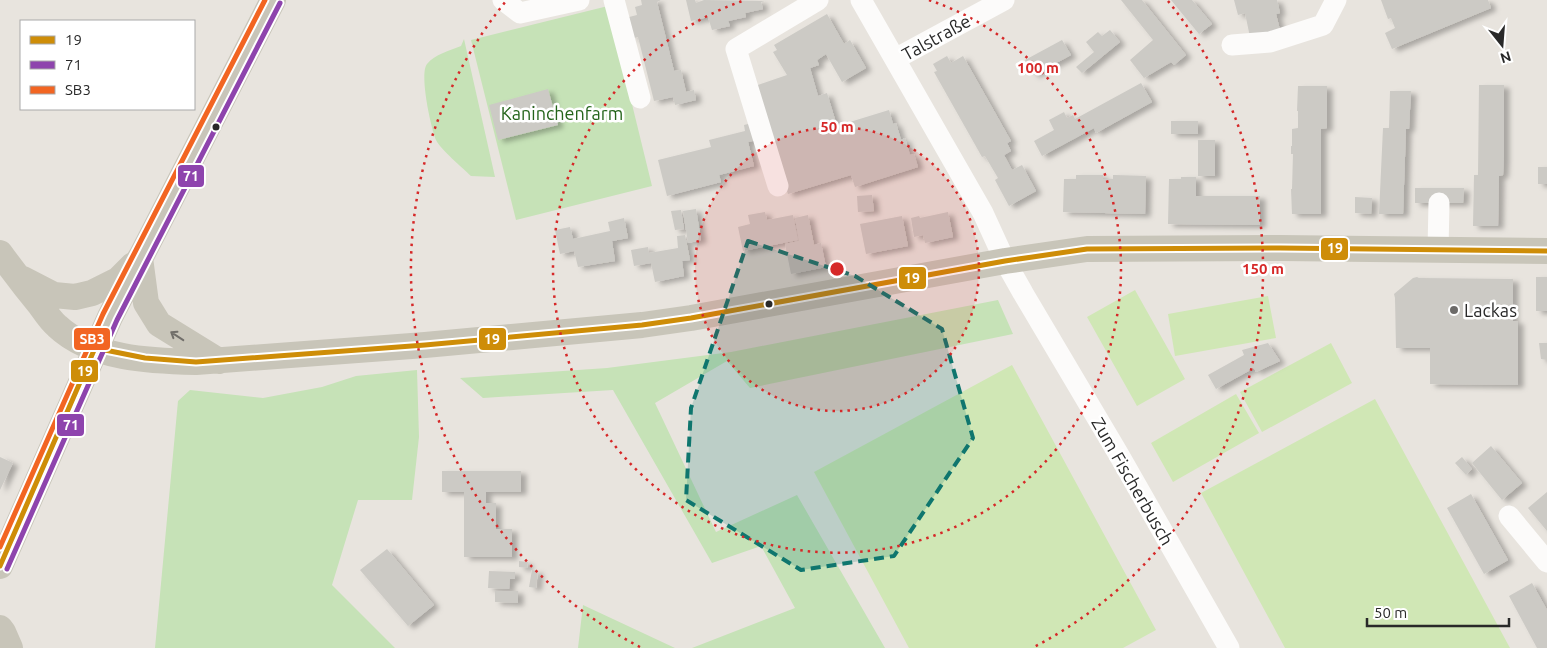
<svg xmlns="http://www.w3.org/2000/svg" width="1547" height="648" font-family="Ubuntu,sans-serif">
  <style>
    .green { fill: #c6e2b7 }
    .pitch { fill: #d0e7b5 }
    .building { fill: #cccac5; filter: url(#shadow) }
    .lines { fill: none; stroke-linecap: round; stroke-linejoin: round }
    .minor { stroke: #fcfbfa; stroke-width: 21 }
    .major { stroke: #c8c5b9; stroke-width: 26 }
    .bus-1-casing { stroke: #fff; stroke-width: 9 }
    .bus-2-casing { stroke: #fff; stroke-width: 9 }
    .bus-3-casing { stroke: #fff; stroke-width: 9 }
    .bus-1 { stroke: #ce8d08; stroke-width: 5 }
    .bus-2 { stroke: #8e44ad; stroke-width: 5 }
    .bus-3 { stroke: #f26522; stroke-width: 5 }
    .oneway { stroke: #716f6a }
    .marked { fill: #0f766e; fill-opacity: 0.2; stroke: #0f766e; stroke-width: 4; stroke-dasharray: 10 6; stroke-linejoin: round }
    .ring { fill: none; stroke: #d62828; stroke-width: 2.5; stroke-dasharray: 2.5 5 }
    .bus-dot { fill: #292929; stroke: #fff; stroke-width: 2 }
    .poi-dot { fill: #6c6a68; stroke: #fff; stroke-width: 2 }
    .labels { text-anchor: middle; dominant-baseline: central; stroke-width: 5; stroke-linejoin: round; paint-order: stroke }
    .street-label { font-size: 18px; fill: #292929; stroke: #fff }
    .park-label { font-size: 18px; fill: #24641a; stroke: #fff }
    .poi-label { font-size: 18px; fill: #292929; stroke: #fff; text-anchor: start }
    .centre { fill: #d62828; stroke: #fff; stroke-width: 2.5 }
    .ring-label { font-size: 15px; text-anchor: middle; font-weight: bold; fill: #d62828; stroke: #fff; stroke-width: 5; stroke-linejoin: round; paint-order: stroke }
    .line-badge { stroke: #fff; stroke-width: 2 }
    .badge-label { font-size: 14px; text-anchor: middle; font-weight: bold; fill: #fff }
  </style>
  <defs>
    <filter id="shadow"><feDropShadow dx="5.5" dy="3" stdDeviation="2.5" flood-color="#0004"/></filter>
  </defs>
  <rect width="100%" height="100%" fill="#e8e4de"/>
  <path class="green" d="M608 6 652 186 516 220 471 40Z
    M464 39 495 177 471 176C463 168 440 149 436 140 431 128 419 74 427 64 435 54 449 51 461 46Z
    M998 300 1013 334 750 388 727 361 655 403 716 532 797 495 885 648H692L795 608 761 546 712 563 613 390 483 398 460 378 607 368 731 352Z
    M417 370 419 437 412 500H358L332 585 395 648H155L178 401 190 390 263 398 322 387 356 376Z
    M583 605 675 648H578Z"/>
  <path class="pitch" d="M1135 290 1185 379 1137 406 1087 317Z
    M1268 296 1276 338 1175 356 1168 314Z
    M1331 343 1352 383 1262 432 1240 392Z
    M1012 365 1156 630 1123 648H909L814 472Z
    M1236 394 1259 433 1173 482 1151 443Z
    M1375 399 1510 648H1285L1201 493Z"/>
  <path class="building" d="M641 0H661L657 2 674 71 681 70 686 92 694 90 696 100 675 105 673 97 654 101 638 37 634 38 629 17 637 15 635 7 642 5Z
    M686 0H695L696 3 704 0 765 1 761 2 763 9 745 13 746 17 728 21 730 26 712 30 708 17 691 21Z
    M1121 0H1142L1186 55 1174 65 1171 62 1144 78 1130 60 1153 40Z
    M1171 0H1192L1212 24 1199 34Z
    M1234 0H1277L1280 13 1276 14 1280 30 1250 37 1245 13 1238 15Z
    M1381 0H1488L1491 8 1392 49 1385 33 1395 28 1391 18 1388 19Z
    M827 14 844 44 850 40 866 68 842 82 826 54 817 60 819 65 810 68 818 96 827 93 837 126 889 110 893 124 896 123 901 140 905 138 910 155 914 154 918 167 855 187 851 175 788 194 755 86 787 75 773 52 777 50 774 45Z
    M1110 30 1120 42 1082 73 1076 67 1094 52 1086 42 1098 32 1102 36Z
    M1062 40 1071 55 1034 75 1025 60Z
    M947 56 951 63 963 56 1011 141 1007 143 1011 151 1004 155 1012 170 1022 165 1036 191 1009 206 995 180 998 178 985 156 982 157 934 72 937 71 933 64Z
    M1141 83 1152 102 1096 133 1094 128 1042 156 1034 141 1054 130 1049 120 1064 112 1067 118 1073 115 1075 119Z
    M1479 85H1504V157L1503 175 1499 176 1498 226H1473L1474 175H1478Z
    M1298 86H1327V128L1321 129V214H1292L1291 189H1292L1293 154H1291V146H1292V129L1298 128V111H1297Z
    M548 89 558 125 498 140 489 105Z
    M1390 91H1411L1409 129H1406L1403 214H1379L1383 128H1389Z
    M1171 121H1198V134H1171Z
    M752 123 757 140 748 142 754 166 719 175 721 182 667 196 658 160 711 147 709 140 745 131 744 125Z
    M1198 140H1215V176H1198Z
    M1538 167H1547V184H1538Z
    M1076 175H1103V179H1113V175H1115L1146 176 1145 214 1063 212 1064 179H1076Z
    M1181 177H1196V196H1260V225L1168 224 1169 179H1181Z
    M1415 188H1464L1463 203H1415Z
    M872 195 874 211 858 212 857 196Z
    M1355 197 1372 198 1371 214 1355 213Z
    M696 209 701 240 688 243 683 211Z
    M681 210 684 229 675 230 671 211Z
    M765 212 767 220 793 215 798 240 743 251 738 227 750 224 748 215Z
    M948 212 953 237 925 243 923 235 914 237 911 218 919 216 920 218Z
    M808 215 814 245 821 243 826 267 791 274 785 244 799 241 795 218Z
    M902 216 908 246 866 254 860 224Z
    M624 218 628 238 612 241 615 261 578 267 574 251 560 254 555 230 570 227 573 239 610 231 608 222Z
    M685 235 690 260 682 261 684 276 655 282 651 263 634 266 631 250 648 247 649 253 678 248 677 236Z
    M1417 277 1419 278 1513 279V321H1518V385L1430 384V348H1396L1395 298 1394 294 1413 278Z
    M1536 277H1547V311H1536Z
    M1268 343 1280 361 1256 372 1254 368 1216 389 1208 375 1244 355 1242 350Z
    M1539 343H1547V360L1541 359Z
    M1491 446 1522 483 1502 500 1472 463Z
    M0 457 13 463 0 490Z
    M1462 457 1472 469 1466 475 1455 463Z
    M442 471H521V492H486V503H496V529H512V557H464V492H442Z
    M1547 492V531L1528 508Z
    M1471 494 1508 560 1484 574 1447 508Z
    M387 549 434 605 408 626 360 570Z
    M519 561 528 562 527 568 519 567Z
    M532 570 538 571 536 588 529 587Z
    M489 571 515 572V579H510L509 589 488 588Z
    M1532 583 1547 610V648H1537L1509 596Z
    M495 591H518V603L495 602Z"/>
  <g class="lines">
    <path class="minor" d="M503 0 520 13 579 0
      M614 0 640 98
      M861 0 983 213 1005 261 1023 293 1119 455 1229 648
      M1232 45 1270 42 1323 25 1336 0
      M895 59 1004 0
      M778 186 736 49 818 0
      M1438 250 1439 203
      M1509 516 1547 562"/>
    <path class="major" d="M0 253C13 271 26 288 40 305 45 312 50 320 57 326 92 359 151 361 196 362L425 345 642 325 691 318 1005 261 1087 249 1280 248 1547 251
      M140 258 146 303 159 324 219 361
      M23 279 54 295 75 297 92 293 118 280 133 265
      M0 566 110 317 273 0
      M0 628 3 632 10 648"/>
    <defs>
      <path id="bus-1" d="M0 566 95 348 145 358 196 362 425 345 642 325 691 318 1005 261 1087 249 1280 248 1547 251"/>
      <path id="bus-2" d="M7 569 117 320 280 3"/>
      <path id="bus-3" d="M0 547 103 314 265 0"/>
    </defs>
    <use href="#bus-1" class="bus-1-casing"/>
    <use href="#bus-2" class="bus-2-casing"/>
    <use href="#bus-3" class="bus-3-casing"/>
    <use href="#bus-1" class="bus-1"/>
    <use href="#bus-2" class="bus-2"/>
    <use href="#bus-3" class="bus-3"/>
  </g>
  <defs><path id="oneway-shaft" d="M-6 0H5M1.5-3L5.5 0L1.5 3" fill="none" stroke-width="1.6" stroke-linecap="round" stroke-linejoin="round" transform="scale(1.25)"/></defs>
  <use class="oneway" href="#oneway-shaft" transform="translate(177 336) rotate(-147)"/>
  <path class="marked" d="M748 241 855 276 942 329 973 438 894 556 801 570 686 500 691 408Z"/>
  <circle cx="837" cy="269" r="142" fill="#d62828" fill-opacity=".12"/>
  <g class="ring">
    <circle cx="837" cy="269" r="142"/>
    <path d="M929 0A284 284 0 1 1 745 0"/>
    <path d="M640 647A426 426 0 0 1 506 1M1168 1A426 426 0 0 1 1034 647"/>
  </g>
  <g class="bus-dot">
    <circle cx="216" cy="127" r="4.5"/>
    <circle cx="769" cy="304" r="4.5"/>
  </g>
  <circle class="poi-dot" cx="1454" cy="310" r="5"/>
  <g class="labels">
    <g class="street-label">
      <text transform="translate(936 37) rotate(-29)">Talstraße</text>
      <text transform="translate(1133 481) rotate(60)">Zum Fischerbusch</text>
    </g>
    <g class="park-label">
      <text x="562" y="113">Kaninchenfarm</text>
    </g>
    <g class="poi-label">
      <text x="1464" y="310">Lackas</text>
    </g>
  </g>
  <circle cx="837" cy="269" r="8" class="centre"/>
  <g class="ring-label">
    <text x="1038" y="73">100 m</text>
    <text x="837" y="132">50 m</text>
    <text x="1263" y="274">150 m</text>
  </g>
  <g class="line-badge">
    <rect x="177" y="164" width="28" height="24" rx="5" fill="#8e44ad"/>
    <rect x="1320" y="237" width="29" height="24" rx="5" fill="#ce8d08"/>
    <rect x="898" y="266" width="29" height="24" rx="5" fill="#ce8d08"/>
    <rect x="478" y="327" width="29" height="24" rx="5" fill="#ce8d08"/>
    <rect x="73" y="327" width="38" height="24" rx="5" fill="#f26522"/>
    <rect x="70" y="359" width="29" height="24" rx="5" fill="#ce8d08"/>
    <rect x="56" y="413" width="29" height="24" rx="5" fill="#8e44ad"/>
  </g>
  <g class="badge-label">
    <text x="191" y="181">71</text>
    <text x="1335" y="253">19</text>
    <text x="912" y="283">19</text>
    <text x="492" y="344">19</text>
    <text x="92" y="344">SB3</text>
    <text x="85" y="376">19</text>
    <text x="71" y="430">71</text>
  </g>
  <rect x="20" y="20" width="175" height="90" fill="#ffffff" stroke="#a9a9a9"/>
  <rect x="30" y="36" width="25" height="8" fill="#ce8d08" stroke="#a9a9a9"/>
  <text x="65" y="45" font-size="15" fill="#292929">19</text>
  <rect x="30" y="61" width="25" height="8" fill="#8e44ad" stroke="#a9a9a9"/>
  <text x="65" y="70" font-size="15" fill="#292929">71</text>
  <rect x="30" y="86" width="25" height="8" fill="#f26522" stroke="#a9a9a9"/>
  <text x="65" y="95" font-size="15" fill="#292929">SB3</text>
  <g transform="translate(1502 45) rotate(163)" stroke="#ffffff" stroke-width="4" paint-order="stroke">
  <path d="M0-4L9 19L0 12L-9 19Z" fill="#292929"/>
  <text y="-8" font-size="14" font-weight="bold" text-anchor="middle" fill="#292929">N</text>
  </g>
  <path d="M1367 618v8h142v-8" fill="none" stroke="#292929" stroke-width="2.5"/>
  <text x="1374" y="618" font-size="15" fill="#292929" stroke="#ffffff" stroke-width="4" paint-order="stroke">50 m</text>
</svg>
